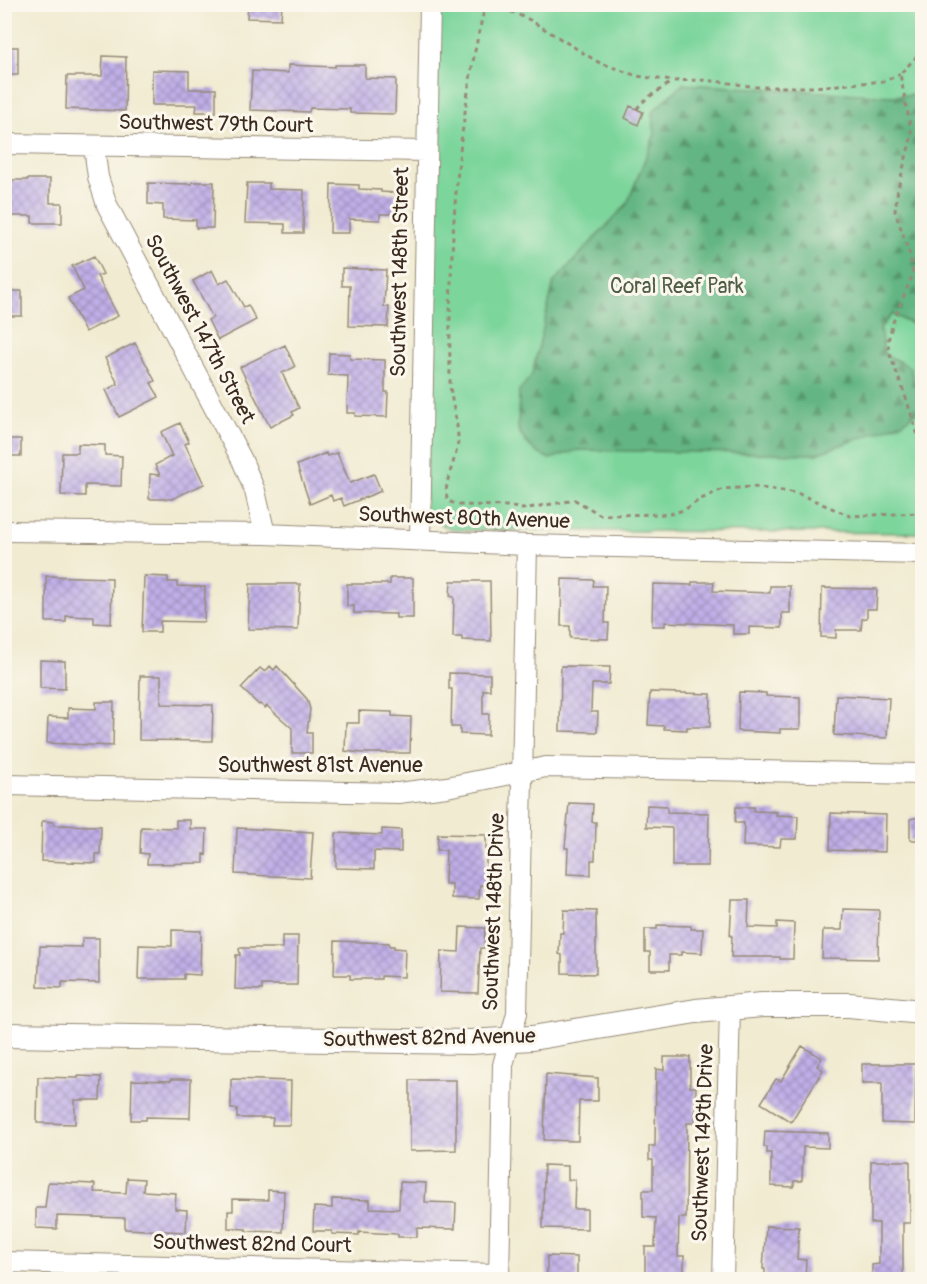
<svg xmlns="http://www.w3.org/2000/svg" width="927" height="1284" font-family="Pangolin,sans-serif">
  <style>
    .green { fill: #7bd59b; stroke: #5b805c; stroke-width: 1.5 }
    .forest { fill: url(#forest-firs); stroke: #507050; stroke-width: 1.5 }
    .building { fill: url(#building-cross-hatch) }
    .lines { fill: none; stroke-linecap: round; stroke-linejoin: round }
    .minor-casing { stroke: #968a78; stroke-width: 22 }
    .tertiary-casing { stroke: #968a78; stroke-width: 26 }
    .path { stroke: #968a78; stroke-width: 3; stroke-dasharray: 4.5 4.5; stroke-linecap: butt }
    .minor { stroke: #fff; stroke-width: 20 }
    .tertiary { stroke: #fff; stroke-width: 24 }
    .labels { text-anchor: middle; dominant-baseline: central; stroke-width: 6; stroke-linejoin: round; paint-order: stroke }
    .street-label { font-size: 21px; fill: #3b2a1e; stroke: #fbf7ec }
    .park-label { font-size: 21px; fill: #4e5d44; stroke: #fbf7ec }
  </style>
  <defs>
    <pattern id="forest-firs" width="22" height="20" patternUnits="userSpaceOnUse" patternTransform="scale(1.5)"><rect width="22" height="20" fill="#64b683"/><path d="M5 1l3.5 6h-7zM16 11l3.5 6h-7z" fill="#54946b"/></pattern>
    <pattern id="building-cross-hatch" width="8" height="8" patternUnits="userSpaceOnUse" patternTransform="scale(1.5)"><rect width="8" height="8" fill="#c0afe8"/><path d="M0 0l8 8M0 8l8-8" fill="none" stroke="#9d8fbb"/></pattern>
  </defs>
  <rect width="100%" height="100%" fill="#fbf7ec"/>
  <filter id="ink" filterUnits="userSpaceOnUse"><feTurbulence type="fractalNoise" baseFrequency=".0167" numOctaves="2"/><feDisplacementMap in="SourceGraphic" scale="12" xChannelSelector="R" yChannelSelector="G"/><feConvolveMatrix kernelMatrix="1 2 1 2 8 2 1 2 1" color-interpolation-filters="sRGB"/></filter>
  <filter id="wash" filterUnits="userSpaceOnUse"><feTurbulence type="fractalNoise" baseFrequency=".008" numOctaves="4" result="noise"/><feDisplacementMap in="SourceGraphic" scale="24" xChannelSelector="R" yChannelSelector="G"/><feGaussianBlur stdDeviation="1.35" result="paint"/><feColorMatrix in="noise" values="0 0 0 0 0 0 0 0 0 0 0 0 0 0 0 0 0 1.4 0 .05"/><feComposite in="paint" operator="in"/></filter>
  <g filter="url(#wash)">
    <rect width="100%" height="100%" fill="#f1ebd1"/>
    <path class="green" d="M438 5H922V533L451 530 425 514Z"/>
    <path class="forest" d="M683 84 892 96 922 94V329L892 314 880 328 884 354 910 367 922 408 902 423 816 454 578 450 550 459 537 453 525 441 518 429 519 391 532 375 554 282 627 204 655 134 652 112Z"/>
    <g id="blocks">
      <path class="building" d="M248 4H282L281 19 247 18Z
        M4 47H18V75H4Z
        M103 56 126 57 125 111 66 109 67 76H102Z
        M288 65 335 67V65H365V78L396 79 395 114 350 113V109L310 108 309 112 250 110 252 71 288 73Z
        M152 70 189 71V89H216V112H196L197 105H152Z
        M630 106 643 112 638 125 625 118Z
        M27 179H50V203H62V223H32V216H4V180H27Z
        M192 182H214L213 228H196V220L163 219V205L148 204V183L192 184Z
        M247 183H269V189L304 190 303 233H285V224L245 223Z
        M331 184 359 185V189L381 190V192L396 193 395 214H380V220L349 219V233H330Z
        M94 256 103 274 97 276 118 316 85 332 68 298 84 290 72 266Z
        M342 268 386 270 384 307H389L388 327 349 326 350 286H342Z
        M212 270 219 284 228 279 244 307 248 305 256 320 218 340 208 320 213 318 193 281Z
        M4 291H22V316H4Z
        M135 343 155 381 151 383 159 397 119 417 106 390 118 384 105 358Z
        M285 345 295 367 282 373 299 408 292 412 294 415 270 427 240 367Z
        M329 353 350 354V359L385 360V392H388L387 417 355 416V413H347L348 376 328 375Z
        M180 423 189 442 185 444 204 484 172 499H149L150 474 160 475 155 465 172 456 161 432Z
        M4 439H21V456H4Z
        M78 444 105 445V455L122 456 121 486 85 485V496L61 495 62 453H78Z
        M326 453 327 456 337 453 350 483 374 474 381 491 344 506 341 498 333 501 331 495 310 504 297 465Z
        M46 576 112 578 111 624 94 623V617L66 616V622H46Z
        M144 576 168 577V582H177V586L205 587 204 622 160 621V632H142Z
        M390 578H413V618H396V614L354 613V606H347V584H390Z
        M562 579 594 580 593 586H606L605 623H609L608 639 570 638V626H561Z
        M451 581H490L491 641 462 640V637H453L454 597 450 596Z
        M692 582H714L713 591 770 593V586H790V613H782V628L749 627V634H733V625L665 622V626H652L653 584 692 585Z
        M250 584H300L298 630 248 629Z
        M822 588 877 589 876 609H867V618L862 619 861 630H836V638L821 637Z
        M40 660 65 661V689L40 688Z
        M270 666 274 670 277 666 307 699 310 709 307 733H312V753H292V728L267 706 265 708 260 704 259 705 241 688 260 668 265 672Z
        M561 666 610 667 609 684H592L591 712H598L597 732 560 731Z
        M449 673 490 674V690H483V714H489L488 735 460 734V727H451L452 689H449Z
        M140 676H161V704L213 705 212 741 139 740Z
        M650 692 711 694 710 727H687V730L664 729V726L648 725Z
        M739 692 766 693V696L800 697V729H780V733L738 731Z
        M836 695 889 698 887 738 834 735Z
        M96 702H114L113 746 47 743 48 717 68 718V708L96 709Z
        M359 711 392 712V716L411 717 410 753H363L345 751 346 723H359Z
        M569 803 593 804 592 822H596L595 860H591V875L567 874 568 848H565Z
        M647 805 667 806V812L709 813 708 866H672V828L646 827Z
        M736 807H754V811L777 812 776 815 798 816 797 839H781L780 847 743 846 744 823H735Z
        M831 813 886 815 885 852 830 850Z
        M922 816V840H910V819Z
        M176 820H190V829H207L206 855 204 854V863L147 864 148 854 140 853 141 827 176 828Z
        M42 821 54 822V825L101 826 100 854H96V863L41 861Z
        M237 828 313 832 310 878 235 874Z
        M382 829 401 830V852L374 851V869L336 868V833L382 835Z
        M438 834 486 835V885H480L479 899 452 898V884H445L446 850H437Z
        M732 900H749L748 927 777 928V922L794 923 793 959H780V957H731L732 936H730Z
        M843 909 879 910 878 959 822 958 823 930H842Z
        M564 910 596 911V974L562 973V955L559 954 560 933H563Z
        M657 925 691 926V929H703L702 953 681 952V955H669V970H650V952H645V929H657Z
        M460 927 485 928 484 948H480L478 993 440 992 441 951 459 952Z
        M172 930 201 931 200 975 184 974V979H138L139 945 172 946Z
        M282 936H298L297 985H262V990L235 989 236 955H240L239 948H282Z
        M82 938H99V983L62 982V988L38 987 40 946 82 947Z
        M335 941 389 943V946H394V948L405 949 404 977 381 976V979H350V975H334Z
        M802 1046 822 1058 817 1066 823 1070 791 1122 761 1103 776 1079 781 1081Z
        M664 1057H690V1087H696L695 1123H687L686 1218H679L678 1256H684V1280H645V1247H655L656 1218 643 1217V1190H653V1160H649V1146H655L656 1069 664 1070Z
        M862 1064H916L915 1124 882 1123V1083H862Z
        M546 1074 598 1078V1101H579L578 1141 544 1140Z
        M78 1076 101 1077 100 1100H75V1124L37 1123 38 1077 78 1078Z
        M171 1079H191L190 1118 146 1117V1120H131L132 1080 171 1081Z
        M231 1079 291 1081 290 1125H272L273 1118H237V1109H231Z
        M410 1080H456V1150L410 1151Z
        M765 1131 828 1133V1148L803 1147 802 1181H794V1187L771 1186V1153H767V1147H764Z
        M871 1161H910V1223H903V1280H872V1265L879 1264V1223H871Z
        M544 1165 568 1166V1180H575L574 1209H587V1229L543 1228Z
        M127 1178 144 1179 143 1191 176 1193 175 1209 187 1210 186 1232 125 1229V1218L57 1216V1229L36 1228V1208H45L48 1182 95 1184 94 1192 126 1193Z
        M400 1182 426 1183 425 1202 456 1203 455 1229 417 1228V1237H398V1234L359 1232V1235L332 1234V1231H313L314 1207 332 1208V1199L370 1200V1208L399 1209Z
        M268 1190 284 1191 283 1232 246 1231V1229L228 1228V1211H233V1199L268 1200Z
        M766 1226 799 1227 797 1259 806 1260 805 1280H765V1269H763Z
        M547 1256 577 1257V1280H547Z"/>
    </g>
  </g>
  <g filter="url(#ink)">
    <use href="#blocks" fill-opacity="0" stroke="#968a78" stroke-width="1.5"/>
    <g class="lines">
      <defs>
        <path id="minor" d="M4 144 426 151
          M94 147 98 177 107 205 242 460 255 491 265 534
          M4 531 265 534 527 545 922 554
          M420 540 430 4
          M4 785 398 793 447 787 546 767 922 774
          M4 1262 499 1274
          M499 1280 503 1065 517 1013 527 545
          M723 1280 730 1008"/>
        <path id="tertiary" d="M4 1035 471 1042 532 1038 696 1011 762 1005H849L922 1012"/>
      </defs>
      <use href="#minor" class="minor-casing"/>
      <use href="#tertiary" class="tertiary-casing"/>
      <path class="path" d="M486 4C474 47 468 90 462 134 452 216 449 298 450 380 450 400 458 420 458 439 458 459 441 484 448 501L458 505 508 506 522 509 575 500 601 515 670 514 684 510 701 499 723 489 753 487 797 493 850 516 921 513 920 454 917 433 907 401 889 352 888 341 893 322 913 274 910 255 895 211 898 188 912 135 900 74 922 51
        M494 4 530 20 598 62 637 76 672 81 700 80 723 82 756 87H814L885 81 900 74
        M637 109C644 97 661 91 672 81"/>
      <use href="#minor" class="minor"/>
      <use href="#tertiary" class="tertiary"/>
    </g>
  </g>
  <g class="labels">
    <g class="street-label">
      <text transform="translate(216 124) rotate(1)">Southwest 79th Court</text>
      <text transform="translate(400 272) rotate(-89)">Southwest 148th Street</text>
      <text transform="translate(200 329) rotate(62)">Southwest 147th Street</text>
      <text transform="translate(464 518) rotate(2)">Southwest 80th Avenue</text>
      <text x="320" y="765">Southwest 81st Avenue</text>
      <text transform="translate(494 912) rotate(-88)">Southwest 148th Drive</text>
      <text transform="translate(429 1038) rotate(-1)">Southwest 82nd Avenue</text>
      <text transform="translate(703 1143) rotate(-88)">Southwest 149th Drive</text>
      <text transform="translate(252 1244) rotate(1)">Southwest 82nd Court</text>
    </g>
    <g class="park-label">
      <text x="677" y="286">Coral Reef Park</text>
    </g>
  </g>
  <rect width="927" height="1284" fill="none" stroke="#fbf7ec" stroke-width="24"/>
</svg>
